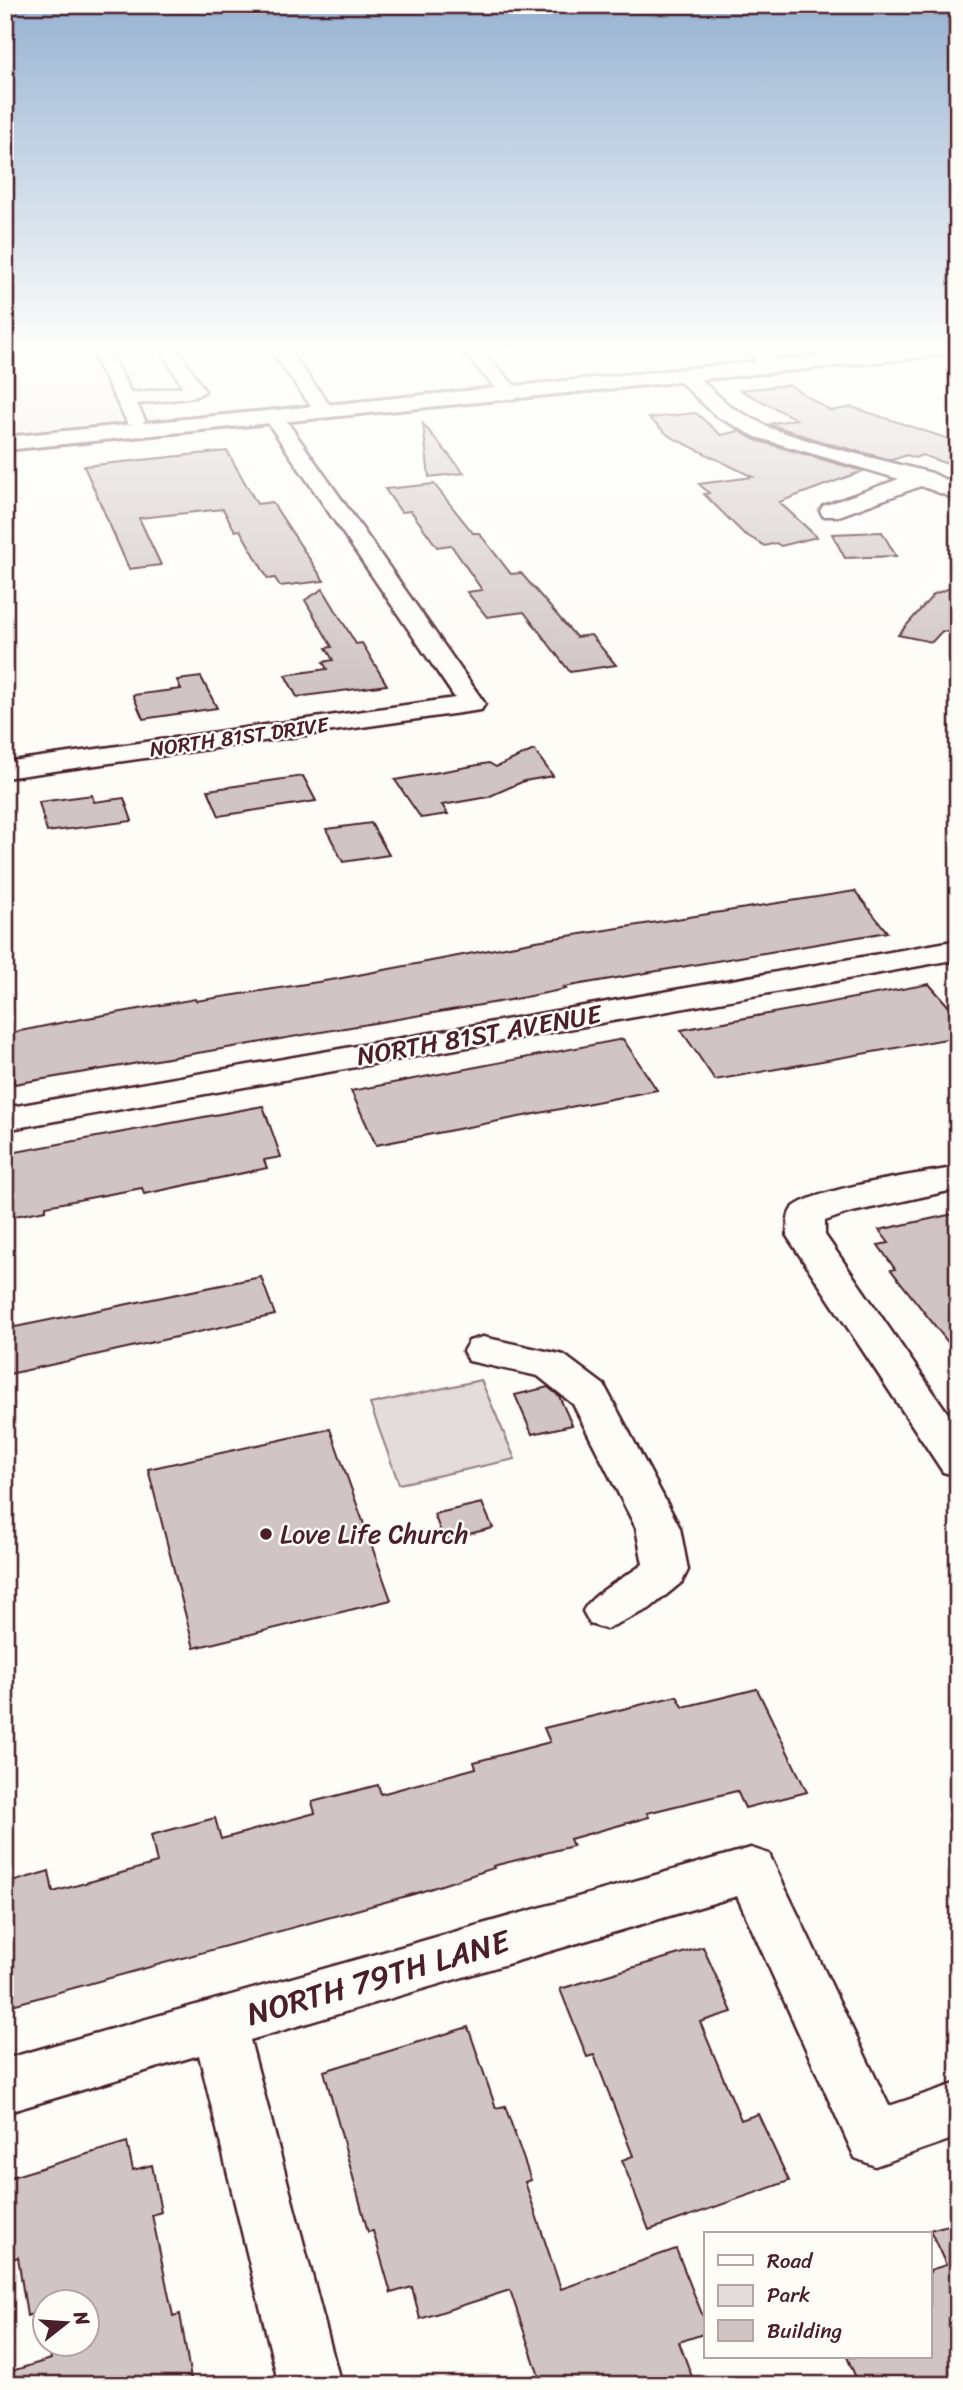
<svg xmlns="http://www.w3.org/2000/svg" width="963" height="2390" font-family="Sriracha,sans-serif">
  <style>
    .built { fill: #f0ece8 }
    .green { fill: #e3dcda; stroke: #967e82; stroke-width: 2 }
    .building { fill: #d0c5c4; stroke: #4a1f2b; stroke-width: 2 }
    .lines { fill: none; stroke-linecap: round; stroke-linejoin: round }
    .minor-casing { stroke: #4a1f2b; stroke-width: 5 }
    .major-casing { stroke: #4a1f2b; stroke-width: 6 }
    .minor { fill: #fdfcf7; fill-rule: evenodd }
    .major { fill: #fdfcf7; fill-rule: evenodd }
    .poi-dot { fill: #4a1f2b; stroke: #fdfcf7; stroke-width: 2.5 }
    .labels { text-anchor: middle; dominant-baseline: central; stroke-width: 5; stroke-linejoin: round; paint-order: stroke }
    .far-street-label { font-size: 21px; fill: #4a1f2b; stroke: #fdfcf7 }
    .street-label { font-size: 26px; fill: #4a1f2b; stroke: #fdfcf7 }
    .poi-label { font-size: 26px; fill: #4a1f2b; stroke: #fdfcf7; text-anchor: start }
    .near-street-label { font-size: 32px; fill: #4a1f2b; stroke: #fdfcf7 }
  </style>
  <rect width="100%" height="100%" fill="#fdfcf7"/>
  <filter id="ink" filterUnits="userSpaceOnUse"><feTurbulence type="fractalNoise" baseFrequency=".0143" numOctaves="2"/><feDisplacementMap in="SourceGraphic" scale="14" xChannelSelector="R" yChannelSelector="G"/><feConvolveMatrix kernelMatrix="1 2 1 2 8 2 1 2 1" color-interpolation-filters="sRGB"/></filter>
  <g filter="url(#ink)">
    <path class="built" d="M5 349H123L157 418 5 432Z"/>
    <path class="green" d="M481 1380 515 1459 399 1484 370 1404Z"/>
    <path class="building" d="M789 385 831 411 852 407 958 442V457L944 463 922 455 915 458 907 455 892 460 826 443 769 424 796 419 740 390Z
      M696 413 721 435 739 431 755 440 863 471 779 502 817 537 781 546 776 543 765 546 743 533 704 494 709 493 699 484 753 477 669 436 649 418Z
      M423 424 464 473 429 477Z
      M227 451 257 504 272 502 324 581 280 586 275 578 268 579 240 530 235 531 223 509 139 518 161 565 129 569 84 466Z
      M434 484 473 533H479L511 574 521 573 576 637 591 635 616 665 570 672 524 612 487 617 467 592 482 590 451 545 437 547 411 511 401 512 385 489Z
      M882 532 896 556 845 558 832 534Z
      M958 585V634L942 631 932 642 898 635 934 594Z
      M323 589 356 644 362 643 387 685 297 697 285 675 327 669 323 662 333 660 326 648 332 647 305 600Z
      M201 677 217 708 143 719 133 695 181 689 177 680Z
      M534 750 553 776 524 781 488 797 442 805 448 814 421 818 395 780 489 763 496 767Z
      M303 776 316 801 219 816 208 790Z
      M92 795 94 802 124 798 132 821 47 832 39 802Z
      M371 823 389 855 343 862 326 829Z
      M855 891 887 932 564 987 566 989 510 1000 14 1084 5 1051V1034L65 1022 195 999 196 1001 337 979 536 941Z
      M929 984 958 1017V1037L715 1080 681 1030Z
      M623 1039 657 1090 376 1145 351 1091Z
      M263 1106 281 1157 264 1160 267 1168 144 1194 142 1188 46 1206V1210L5 1218V1154Z
      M958 1213V1355L891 1270 895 1269 878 1245 889 1243 879 1230Z
      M261 1277 275 1315 5 1375V1329Z
      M548 1387 559 1396 572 1425 532 1434 515 1395Z
      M330 1429 391 1600 194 1648 148 1469Z
      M482 1503 493 1528 444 1540 434 1514Z
      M757 1689 807 1792 745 1808 737 1791 647 1813 649 1817 570 1839 573 1846 493 1866 494 1868 414 1894 5 2007V1884L49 1871 53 1892 157 1863 151 1835 215 1818 221 1839 315 1813 312 1802 378 1785 381 1794 476 1768 474 1762 550 1742 544 1728 677 1696 683 1707Z
      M703 1947 732 2012 700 2022 741 2120 758 2114 789 2181 649 2230 622 2160 633 2156 594 2055 587 2057 560 1989Z
      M468 2027 496 2108 505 2106 531 2180 525 2182 561 2289 676 2249 706 2324V2333L679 2342 695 2385H542L510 2290 420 2319 412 2287 391 2293 373 2231 368 2232 324 2071Z
      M127 2142 133 2170 152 2165 161 2212 152 2215 173 2316 180 2314 192 2385H5V2373L51 2359 49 2344H88V2302H46V2325L43 2310 27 2316 18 2257 5 2261V2179Z
      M958 2222V2375L933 2385H859L847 2357H930V2270L946 2265 930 2230Z"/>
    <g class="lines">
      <defs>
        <path id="minor" d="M90 349H108L131 393 183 387 160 349H178L205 391 195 397 137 404 145 420 142 424H128Z
          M270 349H288L335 412 332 416H318Z
          M460 349H479L518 389 521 393 518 397H504Z
          M743 349H763L783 366 773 372 766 370Z
          M684 369 691 371 731 407 770 428 825 446 932 473 958 486V500L921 486 839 516H823L820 511 823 506 899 479 756 437 716 416 677 379 674 375 677 371Z
          M274 411 281 413 481 698 485 704 481 710 5 778V762L455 698 264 417Z
          M953 941 958 942V963L947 961 5 1130V1108Z
          M958 1167V1189L848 1213 825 1221V1235L958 1428V1476L943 1472 787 1236C788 1226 786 1212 795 1206 823 1187 920 1174 958 1167Z
          M483 1337 564 1355 604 1385 680 1528 688 1570 682 1582 649 1609 606 1629 590 1624 583 1611C592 1593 625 1578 643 1564L636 1528 573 1404 538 1376 469 1361 463 1351 469 1341Z
          M751 1848 769 1854 889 2106 958 2083V2137L875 2166 855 2158 737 1896 250 2040 341 2385H279L199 2055 5 2113V2059Z"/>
        <path id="major" d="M885 349H953L943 355 5 450V437Z"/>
      </defs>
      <use href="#minor" class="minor-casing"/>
      <use href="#major" class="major-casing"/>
      <use href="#minor" class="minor"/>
      <use href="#major" class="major"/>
    </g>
  </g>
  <linearGradient id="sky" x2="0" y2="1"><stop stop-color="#98b3d2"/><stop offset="0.51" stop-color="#fefefb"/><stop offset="1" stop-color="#fefefb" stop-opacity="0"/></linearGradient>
  <rect width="963" height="684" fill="url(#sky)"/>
  <circle class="poi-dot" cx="266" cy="1534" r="7"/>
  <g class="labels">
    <g class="far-street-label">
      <text transform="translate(239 737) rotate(-8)">NORTH 81ST DRIVE</text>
    </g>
    <g class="street-label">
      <text transform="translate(479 1035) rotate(-10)">NORTH 81ST AVENUE</text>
    </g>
    <g class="poi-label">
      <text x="280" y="1534">Love Life Church</text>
    </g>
    <g class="near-street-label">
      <text transform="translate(378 1978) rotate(-16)">NORTH 79TH LANE</text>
    </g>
  </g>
  <rect width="963" height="2390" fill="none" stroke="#fdfcf7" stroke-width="28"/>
  <rect x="14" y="14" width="935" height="2362" fill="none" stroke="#4a1f2b" stroke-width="2.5" filter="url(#ink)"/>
  <rect x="704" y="2232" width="228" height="126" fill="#fdfcf7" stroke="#b5a4a5" stroke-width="2"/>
  <rect x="718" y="2255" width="35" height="10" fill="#fdfcf7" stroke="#b5a4a5" stroke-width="2"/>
  <text x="767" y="2268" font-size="21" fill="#4a1f2b">Road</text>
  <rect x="718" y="2285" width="35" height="21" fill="#e3dcda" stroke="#b5a4a5" stroke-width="2"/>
  <text x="767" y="2302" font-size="21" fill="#4a1f2b">Park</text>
  <rect x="718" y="2320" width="35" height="21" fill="#d0c5c4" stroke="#b5a4a5" stroke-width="2"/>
  <text x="767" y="2338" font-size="21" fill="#4a1f2b">Building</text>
  <g transform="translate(66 2323) rotate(73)"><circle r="33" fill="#fdfcf7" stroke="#b5a4a5" stroke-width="2"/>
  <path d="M0-5L12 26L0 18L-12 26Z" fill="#4a1f2b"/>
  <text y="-10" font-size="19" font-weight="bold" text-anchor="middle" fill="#4a1f2b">N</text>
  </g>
</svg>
